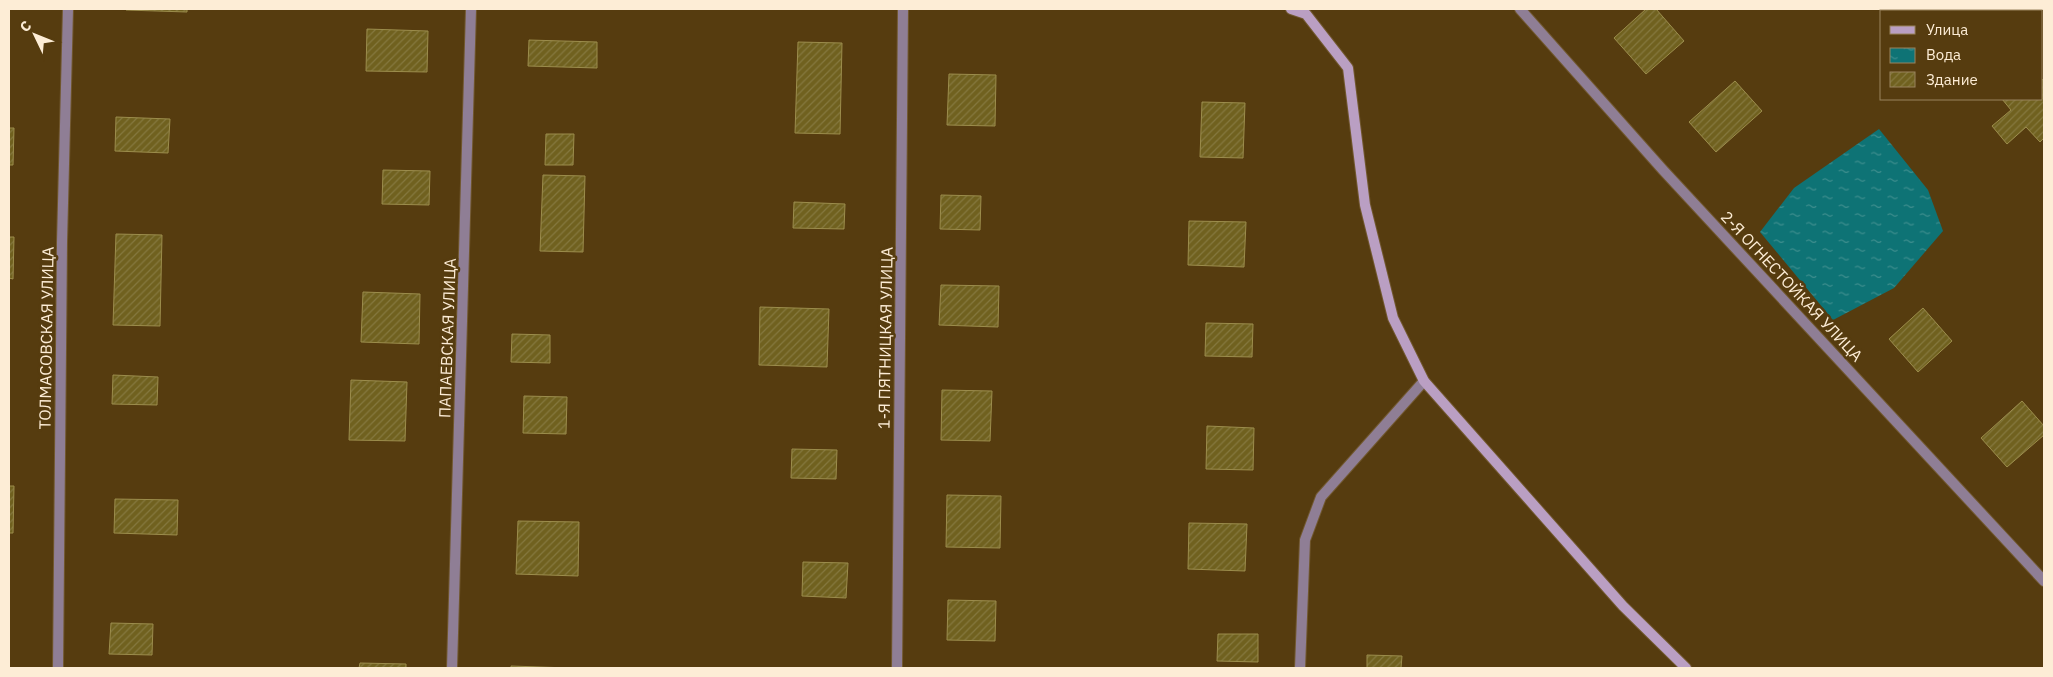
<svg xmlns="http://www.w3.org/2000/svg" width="2053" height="677" font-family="'IBM Plex Sans',sans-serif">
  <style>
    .water { fill: url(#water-ripples) }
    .building { fill: url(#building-hatch); stroke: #9c8d4c }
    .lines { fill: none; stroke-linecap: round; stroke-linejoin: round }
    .service-casing { stroke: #71582f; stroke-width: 12 }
    .minor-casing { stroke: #71582f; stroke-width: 12 }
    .secondary-casing { stroke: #71582f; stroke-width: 12 }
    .service { stroke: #8f7e95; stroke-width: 10 }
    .minor { stroke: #8f7e95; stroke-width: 10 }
    .secondary { stroke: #ba9fc3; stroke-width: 10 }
    .labels { text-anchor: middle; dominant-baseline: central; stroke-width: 5; stroke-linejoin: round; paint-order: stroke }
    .street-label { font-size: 16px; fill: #fdedd6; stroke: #563c0f }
  </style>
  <defs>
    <pattern id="water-ripples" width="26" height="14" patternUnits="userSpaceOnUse" patternTransform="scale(1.25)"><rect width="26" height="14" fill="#0e7375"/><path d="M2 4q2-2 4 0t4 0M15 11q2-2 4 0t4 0" fill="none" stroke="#3e8e8e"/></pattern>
    <pattern id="building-hatch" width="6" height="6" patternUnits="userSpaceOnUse" patternTransform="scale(1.25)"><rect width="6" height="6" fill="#70611f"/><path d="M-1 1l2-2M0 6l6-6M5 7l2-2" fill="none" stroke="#85783f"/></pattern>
  </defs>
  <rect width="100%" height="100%" fill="#563c0f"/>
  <path class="water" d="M1879 129 1928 190 1943 231 1894 288 1833 320 1760 232 1794 188Z"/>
  <path class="building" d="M126 9H187V12L126 10Z
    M1646 9H1656L1684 41 1646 74 1614 38Z
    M1956 9H2006L2009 11H1953Z
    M367 29 428 31 427 72 366 71Z
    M529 40 597 42V68L528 66Z
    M798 42 842 43 840 134 795 133Z
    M949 74 996 75 995 126 947 125Z
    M2044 78V138L2040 142 2026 127 2007 144 1992 126 2011 110 2002 99H2042V80Z
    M1735 81 1762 111 1716 152 1689 122Z
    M1202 102 1245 103 1243 158 1200 157Z
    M116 117 170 119 168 153 115 151Z
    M9 128H14L13 165H9Z
    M546 134H574L573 165H545Z
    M383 170 430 171 429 205 382 204Z
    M543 175 585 176 583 252 540 251Z
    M941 195 981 196 980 230 940 229Z
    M794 202 845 204 844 229 793 228Z
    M1189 221 1246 222 1244 267 1188 265Z
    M116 234 162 235 160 326 113 325Z
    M9 237H14L13 279 9 278Z
    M941 285 999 286 998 327 939 325Z
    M363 292 420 294 419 344 361 342Z
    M760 307 829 309 827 367 759 365Z
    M1923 308 1952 341 1918 372 1889 339Z
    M1206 323 1253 324 1252 357 1205 356Z
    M512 334 550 335V363L511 362Z
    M113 375 158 377 157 405 112 404Z
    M351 380 407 382 405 441 349 440Z
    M942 390 992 391 990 441 941 440Z
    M524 396 567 397 566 434 523 433Z
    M2022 401 2044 426V435L2007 467 1981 438Z
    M1207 426 1254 428 1253 470 1206 469Z
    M792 449 837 450 836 479 791 478Z
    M9 486H14L13 533H9Z
    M947 495 1001 496 1000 548 946 547Z
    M115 499 178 500 177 535 114 533Z
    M518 521 579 522 578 576 516 574Z
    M1189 523 1247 524 1245 571 1188 569Z
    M803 562 848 563 846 598 802 596Z
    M948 600 996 601 995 641 947 640Z
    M111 623 153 624 152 655 109 654Z
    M1218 634H1258V662L1217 661Z
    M1367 655 1402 656 1401 668H1367Z
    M360 663 406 664V668H359Z
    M511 666 569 668H511Z"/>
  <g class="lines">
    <defs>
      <path id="service" d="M1520 9 1663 170 2044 581"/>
      <path id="minor" d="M58 668 62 242 68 9
        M452 668 471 9
        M897 668 903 9
        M1300 668 1305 540 1321 497 1424 381"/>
      <path id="secondary" d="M1291 9 1306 14 1348 68 1365 205 1393 318 1424 381 1623 606 1686 668"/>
    </defs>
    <use href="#service" class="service-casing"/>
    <use href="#minor" class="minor-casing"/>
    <use href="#secondary" class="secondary-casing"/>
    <use href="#service" class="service"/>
    <use href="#minor" class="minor"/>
    <use href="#secondary" class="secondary"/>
  </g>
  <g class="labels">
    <g class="street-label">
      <text transform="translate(1792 286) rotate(47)">2-Я ОГНЕСТОЙКАЯ УЛИЦА</text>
      <text transform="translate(46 338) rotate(-89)">ТОЛМАСОВСКАЯ УЛИЦА</text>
      <text transform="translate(447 338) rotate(-88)">ПАПАЕВСКАЯ УЛИЦА</text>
      <text transform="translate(885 338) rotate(-89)">1-Я ПЯТНИЦКАЯ УЛИЦА</text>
    </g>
  </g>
  <rect width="2053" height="677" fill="none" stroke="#fdedd6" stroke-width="20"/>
  <rect x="1880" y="10" width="162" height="90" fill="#563c0f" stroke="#99835f"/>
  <rect x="1890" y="26" width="25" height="8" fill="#ba9fc3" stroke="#99835f"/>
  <text x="1926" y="35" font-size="15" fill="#fdedd6">Улица</text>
  <rect x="1890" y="48" width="25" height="15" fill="url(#water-ripples)" stroke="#99835f"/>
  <text x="1926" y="60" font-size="15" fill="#fdedd6">Вода</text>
  <rect x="1890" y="72" width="25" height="15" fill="url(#building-hatch)" stroke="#99835f"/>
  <text x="1926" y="85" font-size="15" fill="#fdedd6">Здание</text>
  <g transform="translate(35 35) rotate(313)" stroke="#563c0f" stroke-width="4" paint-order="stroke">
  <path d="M0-4L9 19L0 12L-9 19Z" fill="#fdedd6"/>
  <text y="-8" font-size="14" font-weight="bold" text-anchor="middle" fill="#fdedd6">С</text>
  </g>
</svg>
